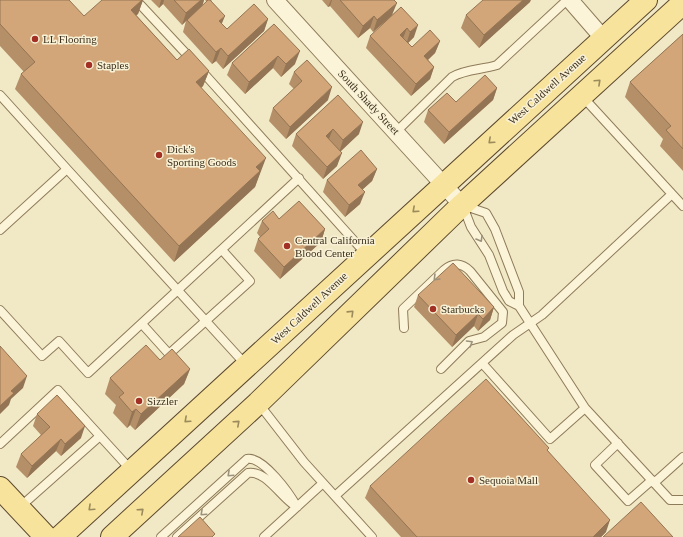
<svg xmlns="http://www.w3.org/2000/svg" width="683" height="537" font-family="Georgia,serif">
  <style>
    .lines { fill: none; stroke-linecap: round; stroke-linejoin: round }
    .lane-casing { stroke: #8e7b59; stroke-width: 10 }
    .street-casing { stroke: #8e7b59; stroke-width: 18 }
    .primary-casing { stroke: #5c482e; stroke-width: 24 }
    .lane { stroke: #fbf4d9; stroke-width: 8 }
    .street { stroke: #fbf4d9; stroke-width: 16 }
    .primary { stroke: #f7e39b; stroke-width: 22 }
    .wall { fill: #b58f67 }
    .shaded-wall { fill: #937454 }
    .building { fill: #d2a678; stroke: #937454 }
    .oneway { stroke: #9a8a5c }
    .oneway2 { stroke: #9c927c }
    .poi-dot { fill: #a23025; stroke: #f8f1d5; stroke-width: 1.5 }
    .labels { text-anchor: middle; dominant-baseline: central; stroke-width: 3; stroke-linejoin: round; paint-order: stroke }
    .poi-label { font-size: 11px; fill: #3d301e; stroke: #f8f1d5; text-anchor: start }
    .street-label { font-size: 11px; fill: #3d301e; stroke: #f8f1d5 }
  </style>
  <rect width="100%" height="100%" fill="#f1e8c5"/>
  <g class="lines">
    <defs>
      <path id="lane" d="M136 0 191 59
        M199 68 366 254
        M0 95 67 169
        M582 96 683 206
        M396 132 452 77C466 69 481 70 497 65L567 0
        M463 206 471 227 489 255 503 291 509 301 519 306
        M465 206 486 213 495 229 519 292V306L585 408 670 500H683
        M0 230 67 169 246 365
        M0 310 42 356 59 341 88 373 299 178
        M142 324 169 354 250 281 222 250
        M404 328 403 309 444 270C453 262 462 263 470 271L503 312 502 323 484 337 469 341 441 369
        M482 363 550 439 585 408
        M259 404 304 462 372 537
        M618 443 595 465 628 501 652 480
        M0 444 58 390 131 470
        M654 483 683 457
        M335 496 513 335 542 315 672 194
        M20 507 100 436
        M161 537 247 459C263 456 290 494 297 507
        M177 537 248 473C266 470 280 496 294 505
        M264 537 323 483"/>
      <path id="street" d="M275 0 462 205
        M570 0 603 38"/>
      <path id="primary" d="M0 488 46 537
        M60 537 646 0
        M112 537 258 403 462 205 683 3"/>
    </defs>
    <use href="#lane" class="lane-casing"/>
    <use href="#street" class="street-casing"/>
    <use href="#primary" class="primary-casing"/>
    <use href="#lane" class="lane"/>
    <use href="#street" class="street"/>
    <use href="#primary" class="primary"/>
  </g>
  <path class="wall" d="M0 0 84 16 143 0 138 14 136 15 177 60 209 71 203 86 201 88 260 174 259 175 255 187 174 262 15 89 21 74 24 72 0 46Z
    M151 0H204L202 6 207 2 205 0H212L211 1 222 24 227 29 268 19 264 31 223 69 216 61 212 64 183 32 186 21 182 25 163 4 159 8Z
    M322 0H394L392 15 401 7 414 37 408 43 412 47 440 41 435 53 428 60 434 67 430 79 411 96 366 48 370 36 392 16 373 32 370 28 358 38 330 6 328 7Z
    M530 2 479 48 461 28 466 15Z
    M274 24 295 64 281 77 273 68 245 94 227 75 232 63Z
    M683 34V171L660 146 663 139 625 97 630 82Z
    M294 72 328 100 286 139 269 121 273 108 294 89 289 84Z
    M497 88 493 100 444 144 424 122 428 110 456 102Z
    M338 95 359 134 340 151 337 166 323 179 292 146 296 134Z
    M377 169 372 181 362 190 360 204 345 217 323 192 327 180Z
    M279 219 325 229 321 242 280 279 254 251 258 239 260 237 257 233 262 221Z
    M418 295 494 307 490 320 478 331 474 326 452 347 414 307Z
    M160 360 190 369 184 384 135 430 130 425 127 428 113 413 116 405 105 394 110 378Z
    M37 414 81 438 61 456 56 451 27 478 16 467 21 454 41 435 33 426Z
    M548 451 606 532 601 537H401L365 498 370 486Z"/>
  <path class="shaded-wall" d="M142 0H143L138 14 125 25 131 10Z
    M161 0H164L163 4 159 8Z
    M201 0H204L202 7 187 20 182 25 186 13Z
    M331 0H332L330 6 328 7Z
    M523 0H531L530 2 479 48 484 35Z
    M397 3 392 15 373 32 377 20Z
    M225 16 220 28 219 21Z
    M374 16 370 28 358 38 363 26Z
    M268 19 264 31 223 69 228 56Z
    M418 25 414 37 406 45 410 32Z
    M407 28 402 41 400 35Z
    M440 41 435 53 419 68 424 56Z
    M221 48 216 61 212 64 216 52Z
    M300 51 295 64 281 77 286 64Z
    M278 56 273 68 245 94 249 82Z
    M434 67 430 79 411 96 416 84Z
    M209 71 203 86 190 98 196 82Z
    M332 87 328 100 286 139 290 127Z
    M497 88 493 100 444 144 449 132Z
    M363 122 359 134 339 153 343 140Z
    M333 129 328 141 326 136Z
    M342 153 337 166 323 179 327 167Z
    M266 158 255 187 174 262 179 246 256 167Z
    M377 169 372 181 354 197 358 185Z
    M365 192 360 204 345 217 349 205Z
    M325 229 321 242 280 279 284 267Z
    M494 307 490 320 478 331 483 319Z
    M478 314 474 326 452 347 456 335Z
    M190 369 184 384 135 430 141 414Z
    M27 376 23 388 11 399 9 405 0 414V406L11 391Z
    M136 409 130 425 127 428 132 412Z
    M85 426 81 438 61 456 65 444Z
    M61 439 56 451 27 478 32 466Z
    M610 520 606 532 601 537H592Z"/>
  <path class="building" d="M0 0H69L84 16 102 0H142L131 10 177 60 189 49 209 71 196 82 266 158 256 167 260 171 179 246 21 74 35 62 0 24Z
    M174 0H201L186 13Z
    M208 0H210L225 16 219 21 227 29 254 4 268 19 228 56 221 48 216 52 187 20Z
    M340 0H394L397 3 377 20 374 16 363 26Z
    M483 0H523L484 35 466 15Z
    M401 7 418 25 410 32 407 28 400 35 412 47 430 30 440 41 424 56 434 67 416 84 370 36Z
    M274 24 300 51 286 64 278 56 249 82 232 63Z
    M683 34V149L666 130 671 126 630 82Z
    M307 60 332 87 290 127 273 108 302 81 294 72Z
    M485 75 497 88 449 132 428 110 447 93 456 102Z
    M338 95 363 122 343 140 333 129 326 136 342 153 327 167 296 134Z
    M361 150 377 169 358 185 365 192 349 205 327 180Z
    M299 201 325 229 284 267 258 239 269 229 262 221 273 211 279 219Z
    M453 263 494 307 483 319 478 314 456 335 418 295Z
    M146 345 160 360 172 349 190 369 141 414 136 409 132 412 119 397 124 393 110 378Z
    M0 346 27 376 11 391 14 393 0 406Z
    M486 379 549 448 547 450 610 520 593 537H417L370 486Z
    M57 395 85 426 65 444 61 439 32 466 21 454 50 427 37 414Z
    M641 502 673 537H603Z
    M200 517 215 534 212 537H178Z"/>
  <defs><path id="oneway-chevron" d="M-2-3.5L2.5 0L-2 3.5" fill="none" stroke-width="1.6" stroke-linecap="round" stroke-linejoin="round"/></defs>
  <g class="oneway">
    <use href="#oneway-chevron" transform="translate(598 82) rotate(-43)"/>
    <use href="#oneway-chevron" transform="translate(491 141) rotate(138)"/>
    <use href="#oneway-chevron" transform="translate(415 210) rotate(138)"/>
    <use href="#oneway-chevron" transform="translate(351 313) rotate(-44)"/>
    <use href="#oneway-chevron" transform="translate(187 420) rotate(138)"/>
    <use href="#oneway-chevron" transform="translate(237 423) rotate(-42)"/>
    <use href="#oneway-chevron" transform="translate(91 508) rotate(137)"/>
    <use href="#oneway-chevron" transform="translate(141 511) rotate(-42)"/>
  </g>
  <g class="oneway2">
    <use href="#oneway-chevron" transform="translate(480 239) rotate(60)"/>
    <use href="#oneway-chevron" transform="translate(436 278) rotate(135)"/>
    <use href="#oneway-chevron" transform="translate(470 343) rotate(-31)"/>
    <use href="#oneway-chevron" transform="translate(230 474) rotate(137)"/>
    <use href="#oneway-chevron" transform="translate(203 513) rotate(137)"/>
  </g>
  <g class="poi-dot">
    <circle cx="35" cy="39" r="4"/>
    <circle cx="89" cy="65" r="4"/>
    <circle cx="159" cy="155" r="4"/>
    <circle cx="287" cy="246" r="4"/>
    <circle cx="433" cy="309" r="4"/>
    <circle cx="139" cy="401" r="4"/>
    <circle cx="471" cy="480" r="4"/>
  </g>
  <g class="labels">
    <g class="poi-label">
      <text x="43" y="39">LL Flooring</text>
      <text x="97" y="65">Staples</text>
      <text x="167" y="149">Dick's<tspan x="167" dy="13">Sporting Goods</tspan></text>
      <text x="295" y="240">Central California<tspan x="295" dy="13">Blood Center</tspan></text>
      <text x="441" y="309">Starbucks</text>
      <text x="147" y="401">Sizzler</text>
      <text x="479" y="480">Sequoia Mall</text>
    </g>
    <g class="street-label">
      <text transform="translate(547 89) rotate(-42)">West Caldwell Avenue</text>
      <text transform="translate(369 102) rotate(47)">South Shady Street</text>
      <text transform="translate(309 308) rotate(-43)">West Caldwell Avenue</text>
    </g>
  </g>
</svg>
